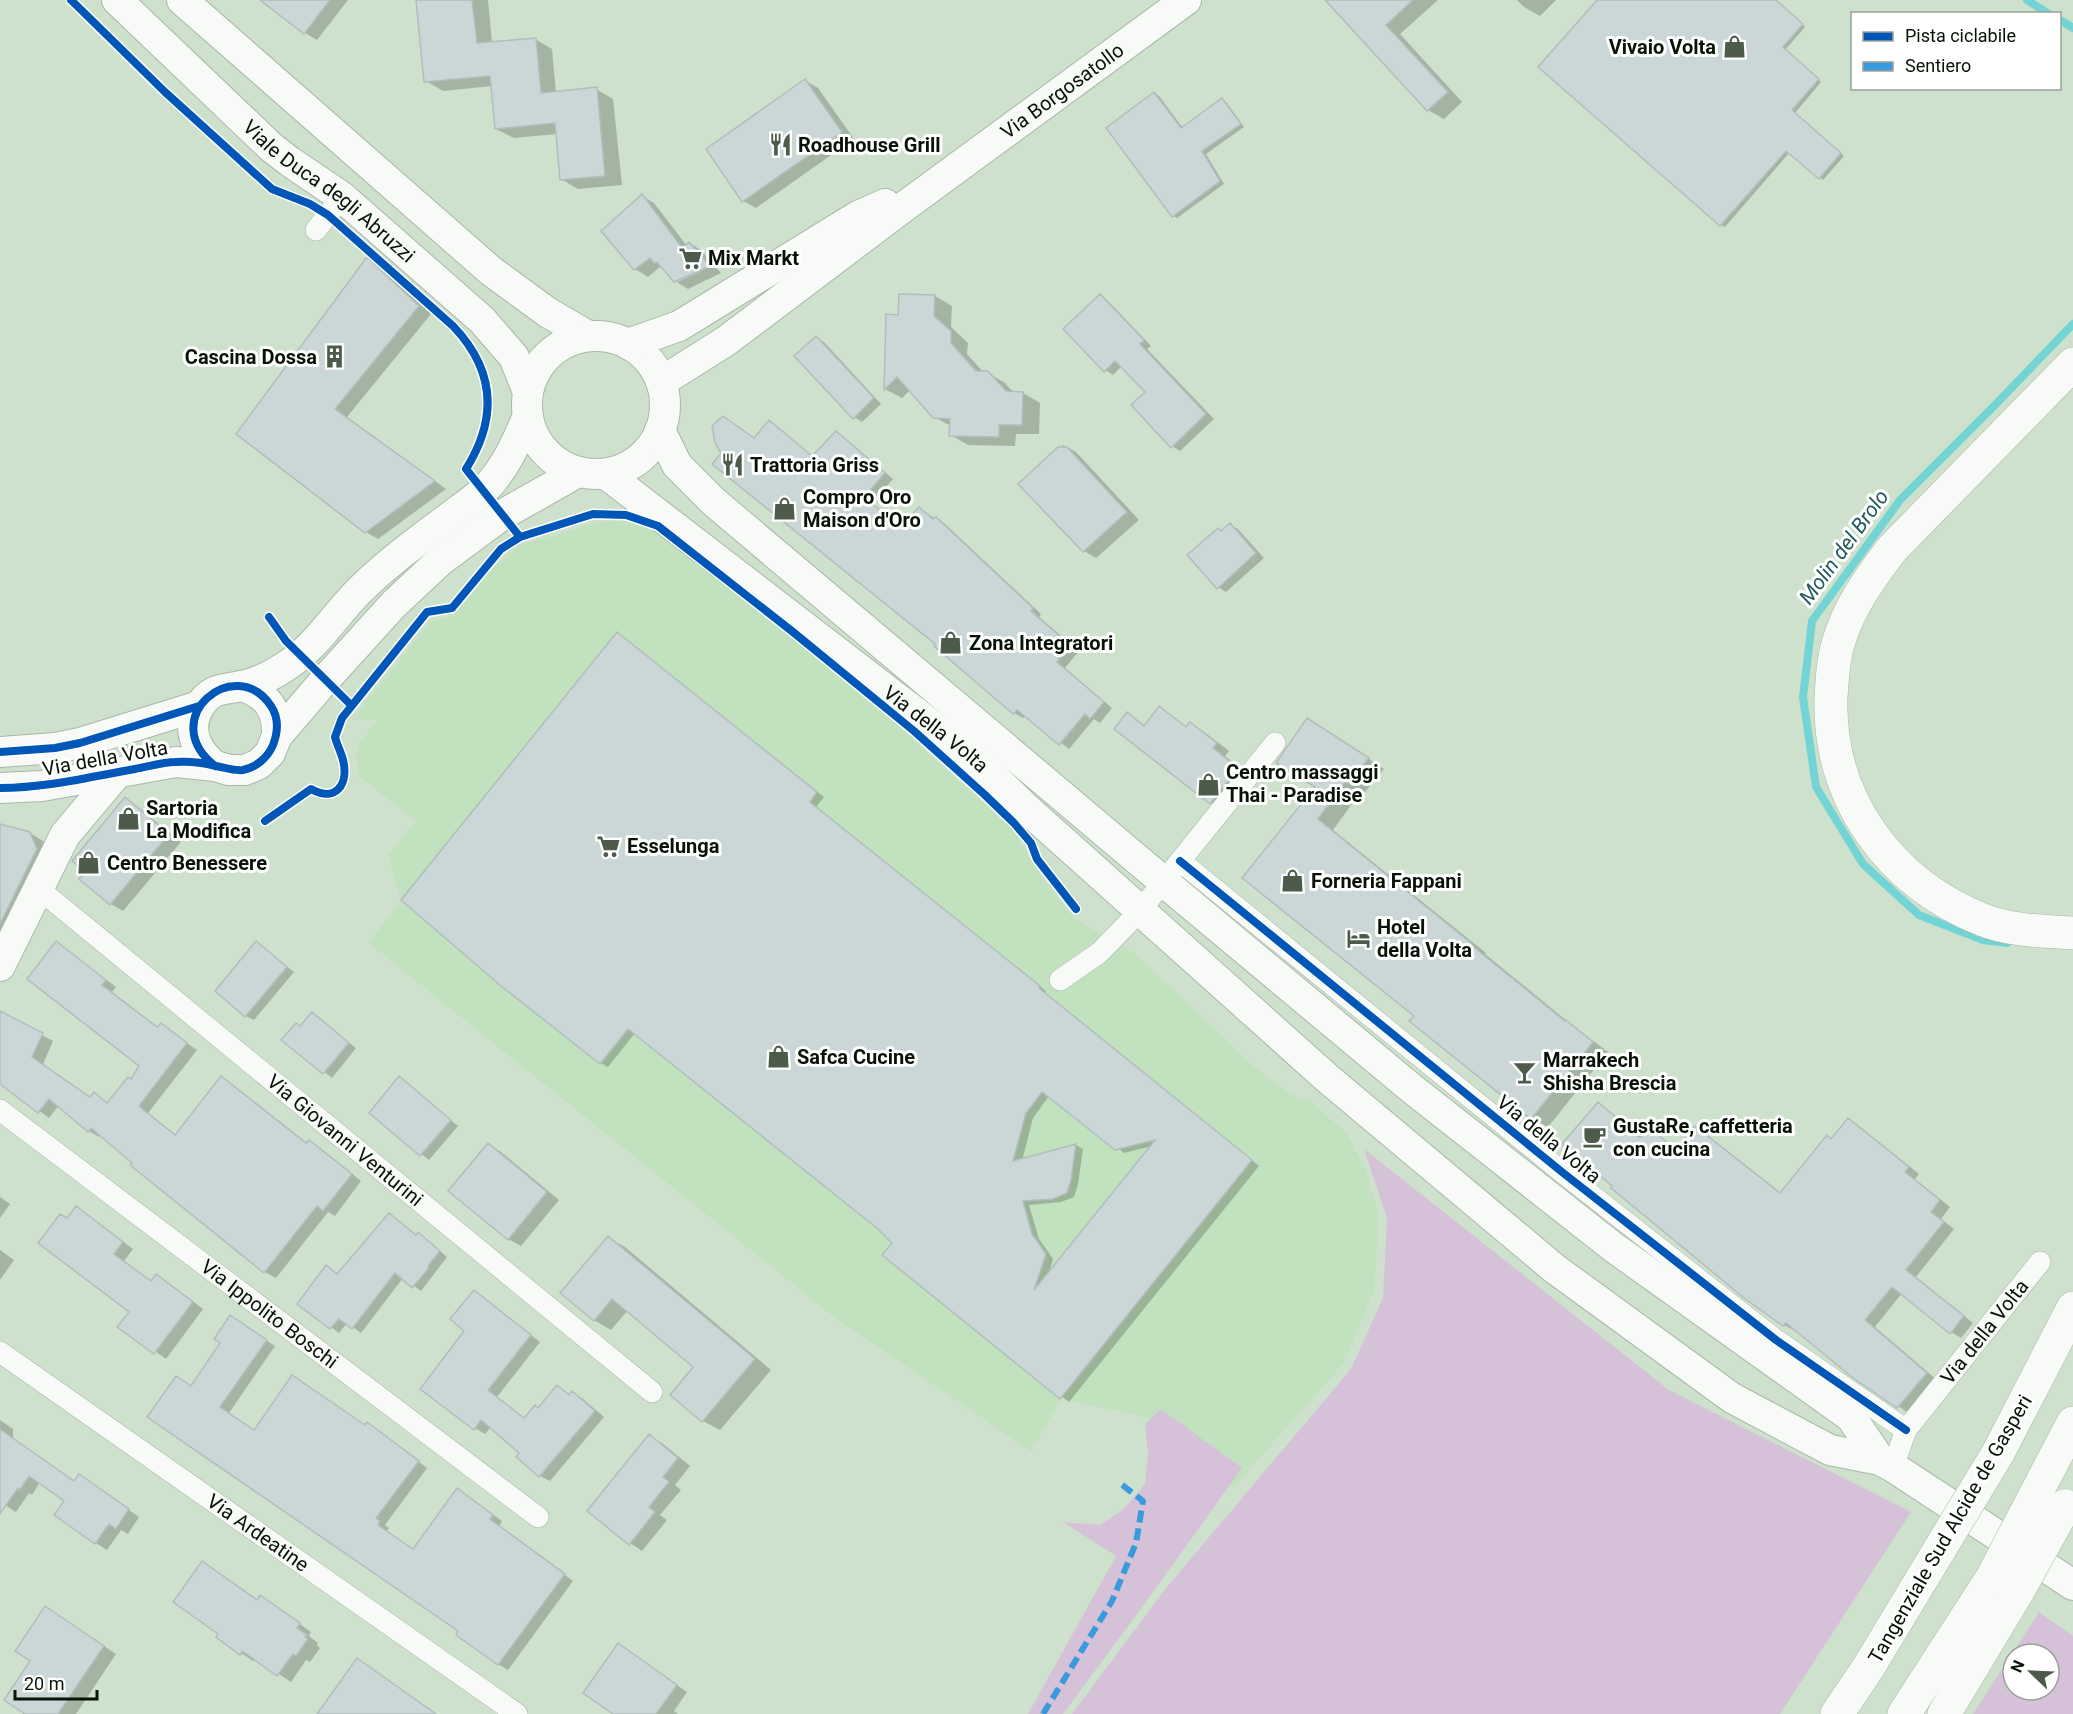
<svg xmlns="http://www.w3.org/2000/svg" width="2073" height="1714" font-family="Roboto,sans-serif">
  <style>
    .built { fill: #c2e1bf }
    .green { fill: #d5c1d8; fill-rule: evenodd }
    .shadow { fill: #0003; fill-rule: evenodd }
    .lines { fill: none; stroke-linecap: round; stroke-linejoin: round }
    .stream { stroke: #72d4d5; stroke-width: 8 }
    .building { fill: #cad7d6; stroke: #b1bebd; stroke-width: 1.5; fill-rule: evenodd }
    .street-casing { stroke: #a9b8a8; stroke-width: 22 }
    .secondary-casing { stroke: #a9b8a8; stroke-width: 32 }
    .highway-casing { stroke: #a9b8a8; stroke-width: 34 }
    .street { stroke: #f8faf7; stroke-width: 21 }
    .secondary { stroke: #f8faf7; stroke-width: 30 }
    .highway { stroke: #f8faf7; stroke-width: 33 }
    .highway-bridge-casing { stroke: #a9b8a8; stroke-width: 34; stroke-linecap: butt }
    .highway-bridge { stroke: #f8faf7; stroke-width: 33 }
    .quiet { stroke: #399add; stroke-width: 6; stroke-dasharray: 12 6; stroke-linecap: butt }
    .cycleway-casing { stroke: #fff; stroke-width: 11 }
    .cycleway { stroke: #0057b8; stroke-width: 8 }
    .labels { text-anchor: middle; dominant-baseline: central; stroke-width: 6; stroke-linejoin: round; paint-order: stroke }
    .poi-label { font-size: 20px; font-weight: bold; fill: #071306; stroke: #fff; text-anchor: start }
    .street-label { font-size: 20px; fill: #071306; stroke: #fff }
    .water-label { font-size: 21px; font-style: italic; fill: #22595d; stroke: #fff }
  </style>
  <rect width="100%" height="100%" fill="#cee1cc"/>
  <path class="built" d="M618 520 639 523 663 532 877 707 1014 831 1040 875 1075 919 1137 955 1251 1064 1290 1094 1312 1102 1347 1134 1366 1170 1379 1217 1374 1291 1344 1363 1233 1488 1147 1417 1061 1399 1031 1451 834 1317 369 943 401 900 388 855 416 821 358 775 356 755 359 744 378 719 352 720 431 621 454 616 491 570 520 545 600 522Z"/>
  <path class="green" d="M1364 1149 1669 1390 1911 1512 1780 1714H1072L1167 1587 1351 1369 1383 1298 1387 1218Z
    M1161 1409 1242 1468 1154 1591 1063 1714H1028L1116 1556 1063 1522 1100 1525 1124 1509 1145 1484 1148 1453 1145 1424Z
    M2039 1612 2073 1636V1714H1973ZM2013 1654H2049V1690H2013Z"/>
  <path class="shadow" d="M267 0H348L317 40 305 33Z
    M418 0H488L492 43 535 39 552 49 556 93 596 89 613 99 622 185 578 189 561 179 557 134 514 138 496 129 492 86 443 91 426 81Z
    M1327 0H1438L1400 34 1462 102 1444 119 1428 110Z
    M1517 0H1556L1540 16 1524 7Z
    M1599 0H1775L1805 27 1785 50 1821 82 1795 113 1844 156 1823 180 1790 152 1725 227 1721 225 1540 67Z
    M806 81 818 88 854 139 756 208 743 201Z
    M1154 93 1159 96 1183 128 1222 100 1227 103 1244 127 1206 154 1224 184 1177 218 1173 216Z
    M642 196 654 203 687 246 690 243 702 251 712 263 677 279V282L714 265 721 273 688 289 675 281 661 266 648 277 635 269Z
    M367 259 380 267 431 314 347 417 446 489 378 539 366 532 238 434Z
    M935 296 952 306 951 327 968 343 967 354 984 373H988L1005 383 1014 393H1023L1040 403 1039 434H1016L1015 446 968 445 951 435V426L934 417 910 390 902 398 885 389 899 316Z
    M1100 296 1108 301 1151 346 1147 349 1214 419 1180 451 1172 446 1147 392 1122 366 1113 375 1105 370Z
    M816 338 824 342 881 404 862 422 854 417Z
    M769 422 814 457 836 433 845 438 893 479 872 503 902 528 919 509 945 524 1041 614 1039 617 1079 651 1065 668 1112 708 1100 723 1094 719 1069 749 1026 715 1023 718 1014 713 937 646 755 439Z
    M1063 445 1076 452 1139 520 1096 558 1084 551 1021 484Z
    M1230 525 1238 529 1264 558 1226 592 1218 587Z
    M618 634 824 797 816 807 1046 991 1045 993 1259 1166 1069 1402 884 1255 894 1243 878 1228 635 1033 608 1067 601 1063ZM1049 1096 1124 1153 1152 1146 1048 1275 1053 1259 1039 1239 1029 1205 1061 1202 1074 1197 1078 1184 1083 1149 1076 1145 1022 1161 1033 1118Z
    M1160 708 1188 728 1191 724 1203 731 1229 751 1225 756 1250 776 1223 810 1211 802 1127 714 1146 726Z
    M1324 729 1384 769 1365 792 1362 790 1333 830 1486 953 1485 954 1572 1025 1608 1052 1548 1127 1532 1118 1412 1021 1416 1016 1245 878 1317 787Z
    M125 799 137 806 181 842 123 911 111 904Z
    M0 826 30 833 46 843 0 963Z
    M57 943 116 987 112 992 158 1028 161 1025 197 1050 148 1113 176 1135 222 1078 232 1084 308 1144 309 1142 320 1148 361 1181 335 1216 328 1212 276 1278 265 1272 101 1134 99 1137 89 1131 59 1105 49 1118 0 1082V1025L5 1015 53 1041 43 1064 91 1098 95 1094 109 1104 132 1081 141 1066Z
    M256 943 294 972 254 1020 246 1016Z
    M312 1014 356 1048 332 1078 284 1040 301 1027Z
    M400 1078 458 1126 429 1160 371 1113Z
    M1598 1104 1608 1110 1642 1138 1649 1129 1678 1150 1695 1128 1706 1134 1782 1194 1832 1140 1849 1120 1859 1126 1919 1174 1915 1179 1950 1207 1941 1219 1954 1229 1916 1277 1973 1323 1961 1338 1951 1332 1902 1293 1875 1327 1937 1380 1908 1413 1796 1329 1795 1331 1784 1325Z
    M489 1145 501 1152 559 1200 521 1246 508 1239Z
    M0 1197 10 1204 0 1218Z
    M87 1214 133 1249 124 1261 152 1282 157 1276 167 1282 203 1309 166 1359 119 1326 131 1311 68 1220Z
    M389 1215 417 1236 426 1239 447 1257 421 1291 403 1278 361 1333 347 1323 339 1333 299 1303 335 1272 339 1275Z
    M608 1238 625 1247 771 1370 720 1430 703 1421 695 1367 628 1310 611 1330 594 1320Z
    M0 1250 14 1260 0 1280Z
    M474 1292 540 1342 497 1397 525 1419 539 1409 557 1387 570 1395 573 1393 583 1399 604 1417 550 1481 540 1476 521 1453 491 1427 485 1434 475 1428 466 1330Z
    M231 1317 275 1346 229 1413 255 1431 365 1426 367 1424 427 1468 385 1525 389 1528 386 1532 414 1551 467 1496 502 1521 499 1526 573 1581 508 1670 498 1664 460 1631 192 1387 222 1343Z
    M0 1420 13 1429V1439L75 1482 91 1483 139 1517 128 1534 121 1530 107 1550 96 1543 66 1501 40 1482 32 1495 29 1493 16 1512 0 1502Z
    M649 1436 662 1443 690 1466 675 1485 681 1490 660 1515 667 1520 642 1551 630 1543Z
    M215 1570 258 1601 273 1605 311 1632 309 1636 318 1643 317 1645 320 1648 310 1662 306 1660 291 1682 255 1658 253 1661 241 1653 220 1634Z
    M58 1615 116 1654 76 1714H28L32 1661Z
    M630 1652 687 1692 674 1711 678 1714H611Z"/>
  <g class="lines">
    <path class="stream" d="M2027 0 2049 14
      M2060 20 2073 28
      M2007 943 1983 940 1919 915 1863 864 1816 787 1803 697 1812 621 1900 500 1996 404 2073 324"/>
  </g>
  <path class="building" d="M260 0H330L304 34Z
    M416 0H472L477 43 536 38 541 93 597 87 605 176 560 180 555 123 495 129 490 76 424 82Z
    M1325 0H1413L1386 25 1448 92 1427 111Z
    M1597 0H1776L1803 24 1783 47 1819 79 1792 110 1841 153 1819 179 1786 151 1720 226 1538 67Z
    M805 79 842 132 742 202 706 149Z
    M1154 92 1181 128 1222 98 1241 124 1202 151 1220 181 1172 217 1106 128Z
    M642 194 682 248 689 242 710 266 674 282 657 262 654 263 650 258 634 270 601 231Z
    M367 257 419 306 335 409 435 481 365 533 236 434Z
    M899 294 935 295 934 316 951 331V343L976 371H988L1006 391 1023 392 1022 425H999V437L949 436 950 419 933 418 897 377 884 390 886 314 898 315Z
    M1100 294 1144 340 1140 344 1206 414 1171 448 1131 405 1145 392 1115 361 1104 372 1063 329Z
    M816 336 874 398 853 419 794 356Z
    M723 416 754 438 769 420 812 456 836 431 885 473 864 497 900 527 919 507 933 519 936 517 1033 608 1031 611 1070 645 1057 662 1104 702 1090 719 1085 714 1059 745 1017 710 1013 714 934 646 935 644 712 464 721 453 715 443 712 426Z
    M1058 447H1067L1127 512 1083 552 1018 484Z
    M1230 523 1256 553 1217 589 1187 555 1218 528 1221 531Z
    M617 632 817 792 810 802 1040 986 1039 988 1252 1160 1060 1399 882 1255 892 1243 878 1229 628 1029 600 1064 501 986 401 900ZM1042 1092 1115 1150 1155 1140 1034 1290 1046 1254 1032 1234 1023 1201 1053 1199 1067 1193 1071 1180 1076 1144 1013 1161 1026 1113Z
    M1159 706 1186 727 1190 722 1217 743 1213 748 1238 768 1210 804 1114 729 1127 712 1144 726Z
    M1307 718 1369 758 1348 784 1345 782 1318 819 1471 943 1470 944 1565 1021 1566 1020 1593 1042 1531 1119 1409 1021 1414 1016 1242 878 1315 787 1276 763Z
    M125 797 169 834 110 905 79 879 85 872 72 861Z
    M0 824 30 832 37 849 0 924Z
    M56 941 106 980 102 985 157 1027 161 1023 187 1043 139 1106 175 1135 221 1076 306 1143 309 1140 352 1174 323 1211 317 1206 264 1273 130 1165 132 1163 91 1128 88 1132 49 1099 38 1113 0 1084V1011L43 1033 32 1057 90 1097 94 1092 107 1103 128 1077 131 1079 139 1066 27 979Z
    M256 941 287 967 245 1017 215 991Z
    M312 1012 349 1043 323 1074 281 1040 296 1023 300 1026Z
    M399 1076 451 1120 420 1156 369 1113Z
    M1598 1102 1640 1138 1649 1127 1676 1150 1695 1126 1780 1193 1827 1135 1831 1139 1848 1118 1909 1167 1905 1172 1940 1200 1931 1212 1944 1222 1906 1270 1964 1316 1950 1334 1892 1287 1865 1320 1927 1373 1897 1408 1853 1378 1786 1323 1783 1326 1744 1298 1611 1188 1612 1186 1562 1144Z
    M488 1143 547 1192 508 1240 448 1191Z
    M76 1206 123 1242 114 1254 151 1281 156 1274 193 1302 154 1354 117 1327 129 1312 38 1243 60 1214 67 1218Z
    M389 1213 416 1235 418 1232 440 1251 428 1266 429 1268 412 1288 395 1273 352 1329 339 1319 330 1329 297 1304 326 1265 337 1274Z
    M608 1236 755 1359 702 1422 670 1395 693 1367 612 1299 594 1321 560 1293Z
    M474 1290 531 1335 488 1390 524 1418 535 1405 538 1408 557 1385 569 1395 572 1391 595 1411 539 1477 516 1457 519 1453 481 1420 474 1430 420 1389 464 1331 450 1319Z
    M230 1315 267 1340 220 1407 254 1430 292 1375 365 1425 367 1422 419 1461 376 1518 380 1521 378 1525 413 1549 457 1488 493 1515 490 1519 565 1574 498 1665 456 1635 458 1631 147 1417 176 1376 191 1386 220 1343 214 1339Z
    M0 1429 74 1481 79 1474 129 1509 116 1529 109 1524 95 1544 54 1515 64 1501 29 1476 20 1490 18 1488 0 1514Z
    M649 1434 678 1458 663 1477 669 1482 649 1507 655 1512 629 1545 587 1511Z
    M202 1561 257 1600 260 1595 300 1623 297 1628 307 1635 305 1637 308 1639 296 1656 293 1654 277 1676 242 1651 240 1655 216 1637 218 1634 173 1602Z
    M45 1606 104 1646 58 1714H25L4 1700 30 1661 15 1651Z
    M618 1643 677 1685 656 1714H613L583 1693Z
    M357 1658 436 1714H317Z"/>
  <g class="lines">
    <defs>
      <g id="street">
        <path d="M316 230 342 197"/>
        <path d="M1180 861 1562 1172 1776 1340 1906 1430"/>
        <path id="s1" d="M39 889 652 1392"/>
        <path d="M1060 980 1099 953 1139 912 1275 743"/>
        <path id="s2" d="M0 1110 538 1517"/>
        <path id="s3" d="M0 1352 517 1714"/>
        <path id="s4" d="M1893 1467 1906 1430 2040 1262"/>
      </g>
      <g id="secondary">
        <path id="s5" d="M117 0 271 147 289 161 342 197 482 320 514 357 528 392"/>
        <path d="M182 0 491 271 547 312 588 336"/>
        <circle cx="596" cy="405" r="69"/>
        <path d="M628 344 679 326 858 216 885 204"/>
        <path id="s6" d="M661 382 726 341 905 206 1186 0"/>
        <path d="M660 430 677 465 714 502 1164 882 1411 1088 1613 1247 1851 1417 1880 1460"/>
        <path id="s7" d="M606 474 972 756 1028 810 1327 1078 1555 1269 1732 1398 1830 1450 1880 1460 1893 1467 2073 1585"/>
        <path d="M241 686C267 694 278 709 277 736"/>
        <path d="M0 752 55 748 80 743 199 706"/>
        <path d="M215 766C196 751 186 729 199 707 211 687 223 690 242 686 255 683 271 676 283 668 314 650 334 616 359 591 387 563 419 540 451 516 461 508 474 500 483 491 504 471 516 444 527 418"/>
        <path d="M0 788 42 786 176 762 215 766 229 770H245L259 764 270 753 277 736 325 680 394 604 440 561 502 515 578 472"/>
        <path d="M0 966 65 835 118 772"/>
      </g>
      <path id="highway" d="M2073 364 1892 549C1870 578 1848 608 1838 644 1833 661 1832 680 1831 698 1828 799 1890 883 1983 920 2011 931 2043 931 2073 933
        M1998 1453 2073 1308
        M2042 1482 2073 1423
        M1837 1714 1868 1668 1941 1547
        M1904 1714 1992 1578
        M1944 1714 2018 1591"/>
    </defs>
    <use href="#street" class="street-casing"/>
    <use href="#secondary" class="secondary-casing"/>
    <use href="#highway" class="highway-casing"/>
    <use href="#street" class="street"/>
    <use href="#secondary" class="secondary"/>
    <use href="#highway" class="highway"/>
    <defs>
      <path id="highway-bridge" d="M1941 1547 1998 1453
        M1992 1578 2042 1482
        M2018 1591 2065 1506"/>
    </defs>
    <use href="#highway-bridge" class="highway-bridge-casing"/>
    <use href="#highway-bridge" class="highway-bridge"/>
    <path class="quiet" d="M1043 1714 1112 1601 1136 1543 1143 1501 1121 1484"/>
    <defs>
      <path id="cycleway" d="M71 0 165 92 272 189 310 204 328 215 453 326C495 370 498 418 466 469L520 537
        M269 617 286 641 351 705
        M0 752 55 748 80 743 199 706
        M0 788C46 788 90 777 135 769 148 767 162 762 175 762 188 761 204 763 216 766 226 768 233 771 243 770 257 767 268 757 273 745 278 732 279 718 271 706 235 652 155 719 215 766
        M265 821 311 789C336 803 349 784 343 760 341 752 337 745 335 737L342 718 427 612 452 608 501 549 520 537 593 514 626 515 658 526 793 632 914 731 985 795 1014 823 1031 843 1037 859 1076 909
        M1180 861 1562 1172 1776 1340 1906 1430"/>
    </defs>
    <use href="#cycleway" class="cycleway-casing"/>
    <use href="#cycleway" class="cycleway"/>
  </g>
  <defs>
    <symbol id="shop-bare" viewBox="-9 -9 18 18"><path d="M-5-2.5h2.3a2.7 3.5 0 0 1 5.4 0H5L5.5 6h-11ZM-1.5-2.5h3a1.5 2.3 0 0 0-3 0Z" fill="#4d5b4b" stroke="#fff" stroke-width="2.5" paint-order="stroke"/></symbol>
    <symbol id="restaurant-bare" viewBox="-9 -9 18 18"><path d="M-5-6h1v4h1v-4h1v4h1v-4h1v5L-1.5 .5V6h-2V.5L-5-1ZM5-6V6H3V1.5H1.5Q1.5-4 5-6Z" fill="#4d5b4b" stroke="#fff" stroke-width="2.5" paint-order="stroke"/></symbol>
    <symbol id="supermarket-bare" viewBox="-9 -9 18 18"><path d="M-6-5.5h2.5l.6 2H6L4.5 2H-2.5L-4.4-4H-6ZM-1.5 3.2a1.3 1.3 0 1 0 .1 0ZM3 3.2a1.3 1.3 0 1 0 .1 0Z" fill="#4d5b4b" stroke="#fff" stroke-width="2.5" paint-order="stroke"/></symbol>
    <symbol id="building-bare" viewBox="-9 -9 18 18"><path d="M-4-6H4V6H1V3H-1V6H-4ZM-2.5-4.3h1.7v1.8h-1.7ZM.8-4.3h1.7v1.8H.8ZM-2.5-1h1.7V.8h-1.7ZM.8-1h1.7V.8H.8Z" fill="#4d5b4b" stroke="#fff" stroke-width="2.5" paint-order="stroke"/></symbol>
    <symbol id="hotel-bare" viewBox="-9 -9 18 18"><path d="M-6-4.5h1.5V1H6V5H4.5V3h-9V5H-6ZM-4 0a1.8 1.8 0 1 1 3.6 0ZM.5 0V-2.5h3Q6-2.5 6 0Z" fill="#4d5b4b" stroke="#fff" stroke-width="2.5" paint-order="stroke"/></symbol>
    <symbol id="bar-bare" viewBox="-9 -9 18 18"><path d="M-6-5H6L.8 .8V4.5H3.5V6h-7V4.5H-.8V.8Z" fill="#4d5b4b" stroke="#fff" stroke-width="2.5" paint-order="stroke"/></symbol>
    <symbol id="cafe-bare" viewBox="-9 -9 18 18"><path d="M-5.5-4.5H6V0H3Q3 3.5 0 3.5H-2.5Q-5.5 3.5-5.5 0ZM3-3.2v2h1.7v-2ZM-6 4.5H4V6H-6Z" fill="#4d5b4b" stroke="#fff" stroke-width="2.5" paint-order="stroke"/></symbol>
  </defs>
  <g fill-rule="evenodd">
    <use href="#shop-bare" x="1718" y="30" width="33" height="33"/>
    <use href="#restaurant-bare" x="764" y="128" width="33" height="33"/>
    <use href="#supermarket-bare" x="674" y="242" width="33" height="33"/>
    <use href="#building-bare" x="318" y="340" width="33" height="33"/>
    <use href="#restaurant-bare" x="716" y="448" width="33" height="33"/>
    <use href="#shop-bare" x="768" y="492" width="33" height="33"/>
    <use href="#shop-bare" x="934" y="626" width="33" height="33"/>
    <use href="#shop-bare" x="1192" y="768" width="33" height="33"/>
    <use href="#shop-bare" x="112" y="802" width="33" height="33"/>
    <use href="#supermarket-bare" x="592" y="830" width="33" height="33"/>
    <use href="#shop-bare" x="72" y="846" width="33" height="33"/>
    <use href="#shop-bare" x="1276" y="864" width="33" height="33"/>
    <use href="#hotel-bare" x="1342" y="922" width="33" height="33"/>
    <use href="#shop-bare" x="762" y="1040" width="33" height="33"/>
    <use href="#bar-bare" x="1508" y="1056" width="33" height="33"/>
    <use href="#cafe-bare" x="1578" y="1120" width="33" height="33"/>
  </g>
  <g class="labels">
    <g class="poi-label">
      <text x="1716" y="47" text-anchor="end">Vivaio Volta</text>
      <text x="798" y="145">Roadhouse Grill</text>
      <text x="708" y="258">Mix Markt</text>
      <text x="317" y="357" text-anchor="end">Cascina Dossa</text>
      <text x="750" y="465">Trattoria Griss</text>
      <text x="803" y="497">Compro Oro<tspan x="803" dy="23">Maison d'Oro</tspan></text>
      <text x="969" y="643">Zona Integratori</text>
      <text x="1226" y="772">Centro massaggi<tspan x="1226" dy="23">Thai - Paradise</tspan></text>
      <text x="146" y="808">Sartoria<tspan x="146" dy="23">La Modifica</tspan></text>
      <text x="627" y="846">Esselunga</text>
      <text x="107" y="863">Centro Benessere</text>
      <text x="1311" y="881">Forneria Fappani</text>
      <text x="1377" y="927">Hotel<tspan x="1377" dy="23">della Volta</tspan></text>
      <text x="797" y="1057">Safca Cucine</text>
      <text x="1543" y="1060">Marrakech<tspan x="1543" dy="23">Shisha Brescia</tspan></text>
      <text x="1613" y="1126">GustaRe, caffetteria<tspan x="1613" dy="23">con cucina</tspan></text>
    </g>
    <g class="street-label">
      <text stroke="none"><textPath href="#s6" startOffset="496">Via Borgosatollo</textPath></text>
      <text stroke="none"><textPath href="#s5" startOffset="286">Viale Duca degli Abruzzi</textPath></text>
      <text stroke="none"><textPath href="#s7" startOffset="417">Via della Volta</textPath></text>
      <text transform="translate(105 758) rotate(-10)">Via della Volta</text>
      <text transform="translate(1549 1139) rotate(39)">Via della Volta</text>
      <text stroke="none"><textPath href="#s1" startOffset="396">Via Giovanni Venturini</textPath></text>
      <text stroke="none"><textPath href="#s2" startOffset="338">Via Ippolito Boschi</textPath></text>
      <text stroke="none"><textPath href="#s4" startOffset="165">Via della Volta</textPath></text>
      <text transform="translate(1950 1529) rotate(-60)">Tangenziale Sud Alcide de Gasperi</text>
      <text stroke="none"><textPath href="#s3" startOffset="315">Via Ardeatine</textPath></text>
    </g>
    <g class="water-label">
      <text transform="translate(1844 547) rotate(-54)">Molin del Brolo</text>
    </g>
  </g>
  <rect x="1851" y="12" width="210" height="78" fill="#ffffff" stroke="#9ca19b" stroke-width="1.5"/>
  <rect x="1863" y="32" width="30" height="9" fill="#0057b8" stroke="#9ca19b" stroke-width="1.5"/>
  <text x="1905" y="42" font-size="18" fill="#071306">Pista ciclabile</text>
  <rect x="1863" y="62" width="30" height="9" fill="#399add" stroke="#9ca19b" stroke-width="1.5"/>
  <text x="1905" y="72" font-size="18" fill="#071306">Sentiero</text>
  <g transform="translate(2031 1672) rotate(293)"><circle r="28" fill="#ffffff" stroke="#9ca19b" stroke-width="1.5"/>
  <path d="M0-4.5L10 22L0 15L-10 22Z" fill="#4d5b4b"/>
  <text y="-9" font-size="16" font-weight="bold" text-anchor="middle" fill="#071306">N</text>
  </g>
  <path d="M15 1690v9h82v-9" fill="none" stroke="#071306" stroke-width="3"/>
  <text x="24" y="1690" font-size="18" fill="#071306" stroke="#ffffff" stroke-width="4.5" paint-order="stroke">20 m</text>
</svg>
